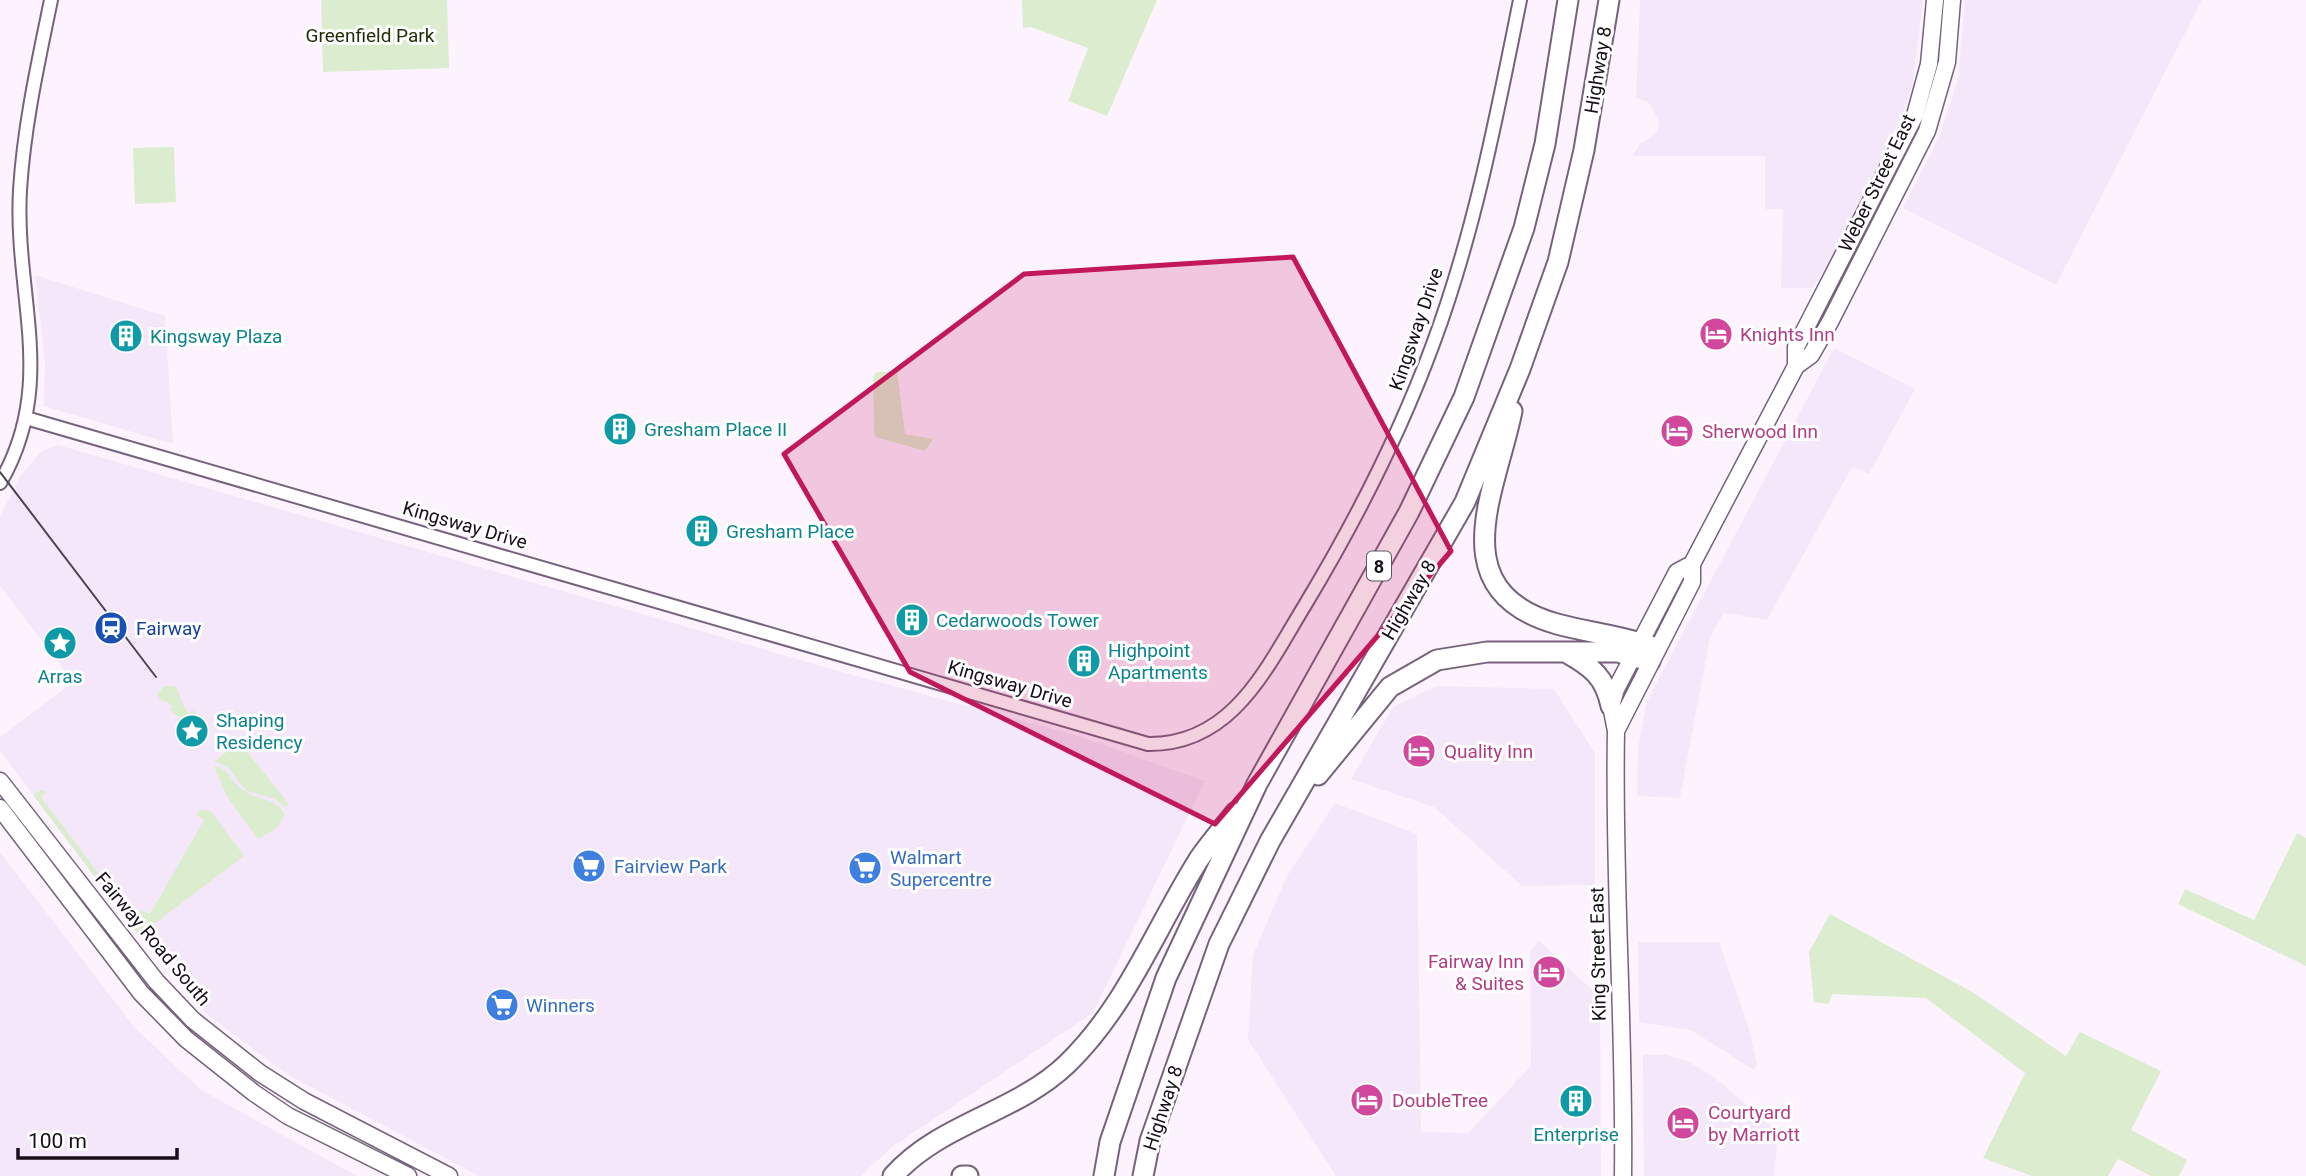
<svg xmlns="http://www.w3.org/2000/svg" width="2306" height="1176" font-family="Roboto,sans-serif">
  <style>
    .commercial { fill: #f5e7fa }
    .green { fill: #dcecce }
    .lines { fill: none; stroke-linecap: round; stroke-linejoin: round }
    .minor-casing { stroke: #76627c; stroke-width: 16 }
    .major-casing { stroke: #76627c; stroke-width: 19 }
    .highway-casing { stroke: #76627c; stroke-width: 23 }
    .minor { stroke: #fff; stroke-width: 12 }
    .major { stroke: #fff; stroke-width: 16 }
    .highway { stroke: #fff; stroke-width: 19 }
    .tram { stroke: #4b434e; stroke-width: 2 }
    .marked { fill: #c2185b; fill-opacity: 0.2; stroke: #c2185b; stroke-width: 5; stroke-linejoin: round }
    .labels { text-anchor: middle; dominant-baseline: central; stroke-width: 6; stroke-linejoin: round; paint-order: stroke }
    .shield { fill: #fff; stroke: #5d575f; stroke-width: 2 }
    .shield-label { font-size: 18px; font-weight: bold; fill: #170f1a }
    .park-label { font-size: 19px; fill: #1e2f07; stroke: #fff }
    .street-label { font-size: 19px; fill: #170f1a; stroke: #fff }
    .hotel-label { font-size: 19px; fill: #b23c85; stroke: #fff; text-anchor: start }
    .culture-label { font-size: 19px; fill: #0d838f; stroke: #fff; text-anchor: start }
    .transit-label { font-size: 19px; fill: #164399; stroke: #fff; text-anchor: start }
    .shop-label { font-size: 19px; fill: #366cbe; stroke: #fff; text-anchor: start }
  </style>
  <rect width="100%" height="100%" fill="#fcf3ff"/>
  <path class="commercial" d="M1640 0H1923L1913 83 1902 116 1841 241 1813 288H1781L1783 209H1765V156H1632L1640 144 1657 133 1659 120 1648 102 1636 98Z
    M1965 0H2202L2056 285 1903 208 1939 137 1958 79Z
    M35 275 165 316 173 444 44 406 45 363Z
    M1834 348 1915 389 1869 474 1852 467 1767 620 1724 613 1710 637 1680 798 1637 796 1638 749 1647 701Z
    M58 445 856 676 1075 735 1205 781 1093 1013 892 1147 861 1176H479L290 1076 208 1015 137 933 0 751V737L73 682 0 586V516L21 475 42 451Z
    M1436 686 1554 689 1595 753V885L1522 886 1434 807 1351 779 1393 707Z
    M1335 803 1417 834 1421 1132 1468 1133 1531 1066 1530 951 1539 941 1600 997 1601 1176H1336L1248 1040 1253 955 1287 876Z
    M0 852 135 1028 201 1090 357 1176H0Z
    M1638 942H1719L1749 1029 1757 1064 1754 1070 1691 1030 1639 1022Z
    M1643 1055H1667L1689 1062 1714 1077 1778 1132 1774 1176H1644Z"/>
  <path class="green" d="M321 0H447L449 68 323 72Z
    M1022 0H1157L1107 116 1068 101 1088 48 1031 27 1023 28Z
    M174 147 176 202 135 204 133 148Z
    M897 371 905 434 933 439 925 451 876 437 874 433 873 377 877 372Z
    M164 686H175C182 695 179 703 189 713L193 710 199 721C188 725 178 717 170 710L172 707 166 701H162L157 695Z
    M239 742 289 804 285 808 275 799 247 791 228 768 215 761Z
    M214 766C230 769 231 782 243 790 259 801 274 797 285 814L278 827 258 839 226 795Z
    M41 790 47 792 41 797 131 917 141 910 150 914 204 820 196 815 202 809 211 811 244 856 141 934 137 933 33 795Z
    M2297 833 2306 838V966L2178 904 2185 889 2254 920Z
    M1830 914 1974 993 2066 1056 2080 1032 2161 1071 2131 1130 2187 1160 2179 1176H2151L2118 1159 2108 1176H2032L1983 1158 2025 1073 1926 998 1832 994 1829 1004 1814 1002 1809 952Z"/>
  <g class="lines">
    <defs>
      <path id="minor" d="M26 418 1148 744C1232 745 1266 669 1305 605 1355 522 1399 436 1433 344 1474 234 1497 115 1520 0
        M0 483C58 383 14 296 20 190 24 126 38 63 51 0"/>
      <path id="major" d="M1796 366 1811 355 1830 322 1927 131 1947 62 1952 0
        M1616 731 1692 582V564L1796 366V347L1915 115 1929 64 1935 0
        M0 781 156 981 193 1020 260 1073 304 1101 449 1176
        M0 808 141 993 186 1039 254 1093 288 1116 408 1176
        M1623 1176C1625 1028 1613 879 1616 731L1611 706 1616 689 1677 572 1692 564"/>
      <path id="highway" d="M1512 411C1496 491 1440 591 1557 624 1590 633 1624 636 1656 648
        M1567 653C1592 667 1605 677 1611 706
        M1318 775 1390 687 1437 660 1487 652H1618L1650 661
        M893 1176C940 1123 1016 1113 1067 1064 1127 1006 1155 929 1199 859 1210 843 1223 828 1235 813
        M962 1176H968
        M1104 1176 1110 1142 1166 978 1257 784 1409 512 1464 397 1524 228 1545 144 1568 0
        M1143 1176 1150 1141 1219 944 1270 841 1465 502 1520 369 1558 262 1584 150 1609 0"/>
    </defs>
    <use href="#minor" class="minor-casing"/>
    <use href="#major" class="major-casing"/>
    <use href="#highway" class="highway-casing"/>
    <use href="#minor" class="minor"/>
    <use href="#major" class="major"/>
    <use href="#highway" class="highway"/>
    <path class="tram" d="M0 472 156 677"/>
  </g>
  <path class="marked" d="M1293 257 1451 551 1215 824 910 672 784 454 1024 274Z"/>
  <defs>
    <symbol id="hotel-disc" viewBox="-11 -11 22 22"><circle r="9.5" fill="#d1479c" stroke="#fff"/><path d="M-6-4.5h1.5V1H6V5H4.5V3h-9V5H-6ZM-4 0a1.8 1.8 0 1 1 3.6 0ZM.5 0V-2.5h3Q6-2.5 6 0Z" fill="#fff"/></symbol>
    <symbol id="building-disc" viewBox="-11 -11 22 22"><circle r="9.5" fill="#0f9aa8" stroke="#fff"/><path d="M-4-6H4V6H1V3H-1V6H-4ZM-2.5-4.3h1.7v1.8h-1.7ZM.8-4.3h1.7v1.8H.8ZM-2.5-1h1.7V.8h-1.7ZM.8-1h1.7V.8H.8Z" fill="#fff"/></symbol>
    <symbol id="station-disc" viewBox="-11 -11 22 22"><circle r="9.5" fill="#1a4fb4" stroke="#fff"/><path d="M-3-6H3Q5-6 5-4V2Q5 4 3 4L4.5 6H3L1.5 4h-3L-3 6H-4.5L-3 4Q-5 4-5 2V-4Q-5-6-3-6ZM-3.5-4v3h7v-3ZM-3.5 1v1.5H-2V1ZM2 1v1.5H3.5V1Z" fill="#fff"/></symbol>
    <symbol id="sight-disc" viewBox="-11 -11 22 22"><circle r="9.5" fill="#0f9aa8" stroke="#fff"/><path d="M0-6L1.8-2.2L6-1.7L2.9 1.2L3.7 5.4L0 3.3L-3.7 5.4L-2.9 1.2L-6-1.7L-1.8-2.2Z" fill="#fff"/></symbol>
    <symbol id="supermarket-disc" viewBox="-11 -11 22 22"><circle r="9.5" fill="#3f7fe0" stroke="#fff"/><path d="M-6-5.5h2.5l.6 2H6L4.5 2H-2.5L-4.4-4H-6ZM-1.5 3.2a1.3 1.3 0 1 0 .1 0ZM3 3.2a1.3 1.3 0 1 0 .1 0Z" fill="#fff"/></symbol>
  </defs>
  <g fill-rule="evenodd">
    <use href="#hotel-disc" x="1697" y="315" width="38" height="38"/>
    <use href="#building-disc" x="107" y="317" width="38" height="38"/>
    <use href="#building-disc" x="601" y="410" width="38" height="38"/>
    <use href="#hotel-disc" x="1658" y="412" width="38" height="38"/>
    <use href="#building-disc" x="683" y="512" width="38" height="38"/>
    <use href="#building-disc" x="893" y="601" width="38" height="38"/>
    <use href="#station-disc" x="92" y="609" width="38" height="38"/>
    <use href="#sight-disc" x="41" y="624" width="38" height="38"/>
    <use href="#building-disc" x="1065" y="642" width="38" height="38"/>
    <use href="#sight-disc" x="173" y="712" width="38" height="38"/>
    <use href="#hotel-disc" x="1400" y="732" width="38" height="38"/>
    <use href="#supermarket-disc" x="570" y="847" width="38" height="38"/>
    <use href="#supermarket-disc" x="846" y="849" width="38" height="38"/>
    <use href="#hotel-disc" x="1530" y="953" width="38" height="38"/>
    <use href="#supermarket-disc" x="483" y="986" width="38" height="38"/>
    <use href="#hotel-disc" x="1348" y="1081" width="38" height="38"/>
    <use href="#building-disc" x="1557" y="1082" width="38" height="38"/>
    <use href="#hotel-disc" x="1664" y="1104" width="38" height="38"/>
  </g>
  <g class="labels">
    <rect class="shield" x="1367" y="551.5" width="24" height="29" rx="5"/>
    <g class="shield-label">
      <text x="1379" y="566">8</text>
    </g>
    <g class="park-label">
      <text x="370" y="35">Greenfield Park</text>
    </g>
    <g class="street-label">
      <text transform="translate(1598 70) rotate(-81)">Highway 8</text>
      <text transform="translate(1877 183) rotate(-64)">Weber Street East</text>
      <text transform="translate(1416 329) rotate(-71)">Kingsway Drive</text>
      <text transform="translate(465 525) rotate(16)">Kingsway Drive</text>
      <text transform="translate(1409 600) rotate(-60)">Highway 8</text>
      <text transform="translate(1010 684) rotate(16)">Kingsway Drive</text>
      <text transform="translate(153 939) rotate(50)">Fairway Road South</text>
      <text transform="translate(1598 954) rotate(-91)">King Street East</text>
      <text transform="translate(1163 1108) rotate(-72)">Highway 8</text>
    </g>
    <g class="hotel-label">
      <text x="1740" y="334">Knights Inn</text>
      <text x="1702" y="431">Sherwood Inn</text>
      <text x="1444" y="751">Quality Inn</text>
      <text x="1524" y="961" text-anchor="end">Fairway Inn<tspan x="1524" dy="22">&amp; Suites</tspan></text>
      <text x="1392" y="1100">DoubleTree</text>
      <text x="1708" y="1112">Courtyard<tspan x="1708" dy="22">by Marriott</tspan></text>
    </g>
    <g class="culture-label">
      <text x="150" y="336">Kingsway Plaza</text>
      <text x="644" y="429">Gresham Place II</text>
      <text x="726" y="531">Gresham Place</text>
      <text x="936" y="620">Cedarwoods Tower</text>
      <text x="1108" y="650">Highpoint<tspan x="1108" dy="22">Apartments</tspan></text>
      <text x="60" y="676" text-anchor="middle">Arras</text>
      <text x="216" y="720">Shaping<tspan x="216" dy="22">Residency</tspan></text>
      <text x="1576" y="1134" text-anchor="middle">Enterprise</text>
    </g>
    <g class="transit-label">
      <text x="136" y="628">Fairway</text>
    </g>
    <g class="shop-label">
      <text x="890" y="857">Walmart<tspan x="890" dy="22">Supercentre</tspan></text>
      <text x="614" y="866">Fairview Park</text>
      <text x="526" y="1005">Winners</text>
    </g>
  </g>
  <path d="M18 1148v10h159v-10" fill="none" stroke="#170f1a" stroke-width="3.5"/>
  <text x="28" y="1148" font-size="21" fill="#170f1a" stroke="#ffffff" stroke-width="5" paint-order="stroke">100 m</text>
</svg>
